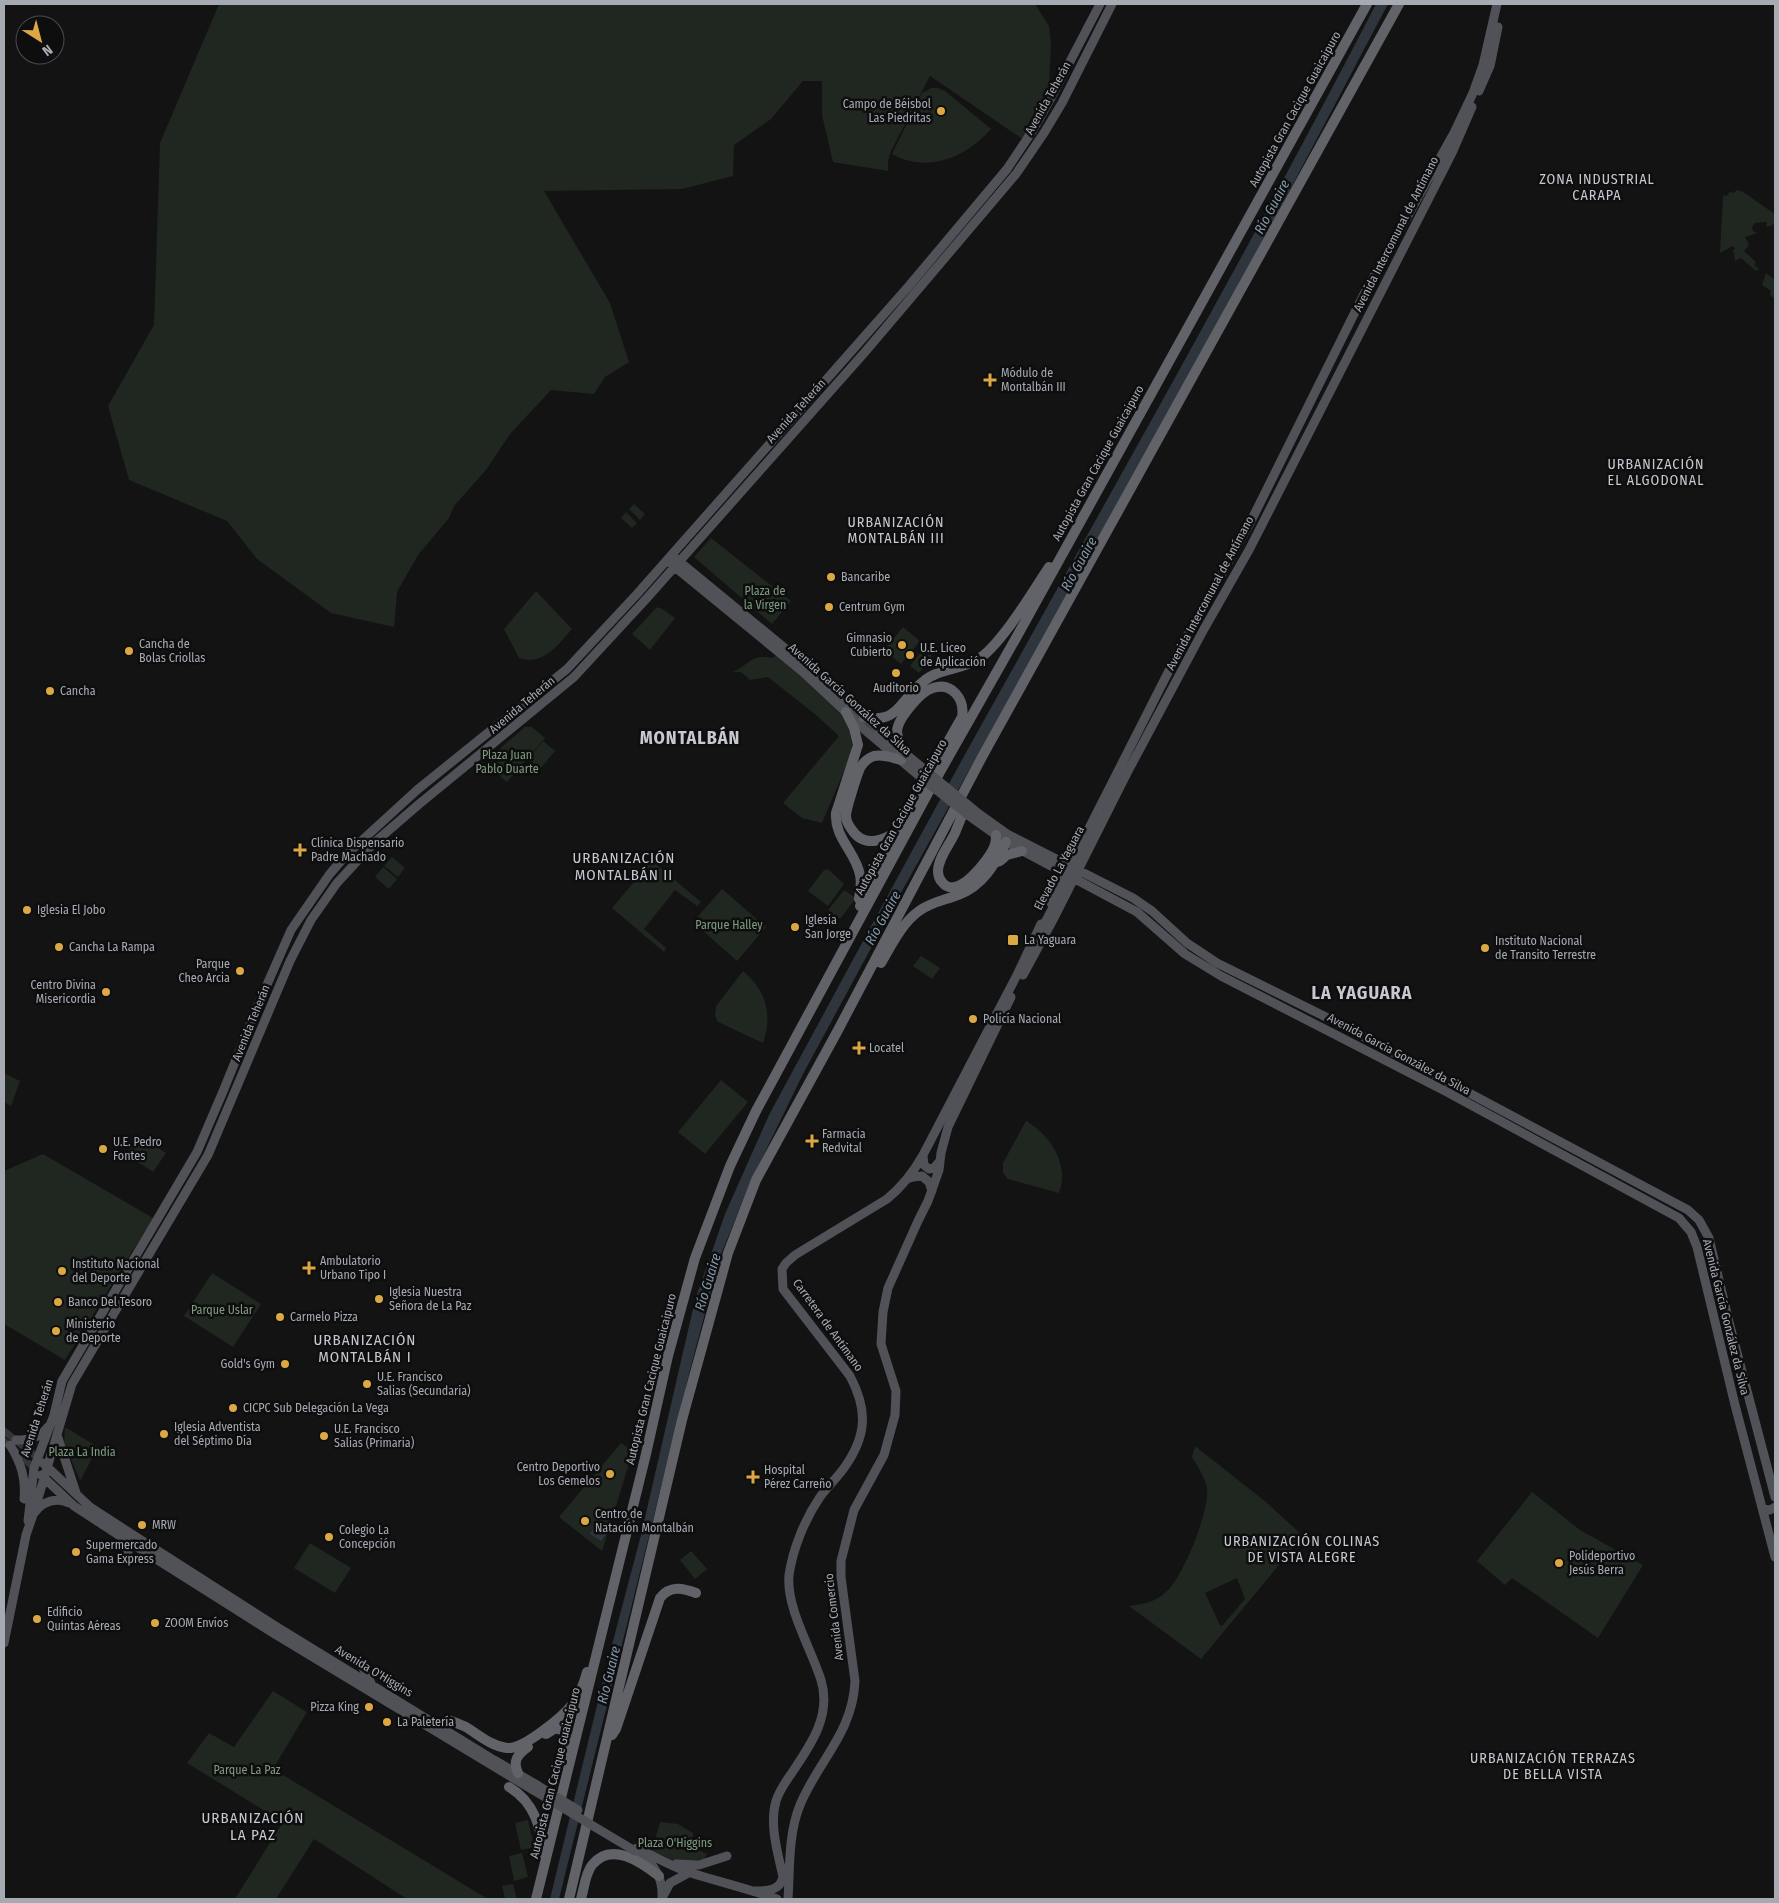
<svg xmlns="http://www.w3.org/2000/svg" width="1779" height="1903" font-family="'Fira Sans Condensed',sans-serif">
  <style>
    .green { fill: #202620; fill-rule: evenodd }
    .water { fill: #2e353c }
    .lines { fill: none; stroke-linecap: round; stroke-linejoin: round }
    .minor { stroke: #343539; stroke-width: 7 }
    .major { stroke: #515258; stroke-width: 9 }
    .highway { stroke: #616369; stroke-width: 10 }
    .major-bridge { stroke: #515258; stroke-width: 9 }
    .poi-dot { fill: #dca843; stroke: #0e0e0f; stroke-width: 2 }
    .labels { text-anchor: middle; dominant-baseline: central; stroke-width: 5; stroke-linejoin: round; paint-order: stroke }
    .street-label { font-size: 12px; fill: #a6aab3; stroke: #0e0e0f }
    .poi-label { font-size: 12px; fill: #a6aab3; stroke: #0e0e0f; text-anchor: start }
    .park-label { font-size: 12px; fill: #7f9c81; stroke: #0e0e0f }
    .neighbourhood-label { font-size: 14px; letter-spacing: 1px; fill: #c7c9d0; stroke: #0e0e0f }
    .water-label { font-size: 14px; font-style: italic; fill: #8197ab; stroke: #0e0e0f }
    .quarter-label { font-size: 15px; letter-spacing: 1px; fill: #c7c9d0; stroke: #0e0e0f }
    .district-label { font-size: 18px; font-weight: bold; letter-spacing: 1px; fill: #c7c9d0; stroke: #0e0e0f }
  </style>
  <rect width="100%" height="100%" fill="#131314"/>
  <path class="green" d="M219 4H1035L1049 26 1051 43 1049 85 1027 142 930 76 891 151 888 161V171L833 162 822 115V81H803L771 119 734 145 733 176 682 189 544 191 610 303 629 362 605 377 594 394 551 390 510 434 486 470 454 506 449 518 418 555 397 592 394 627 331 613 257 559 227 521 129 480 108 406 154 325 160 143Z
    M931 88H938L945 91 991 129C967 157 927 174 892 154L922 93Z
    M1737 190 1743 192 1775 214V222L1773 225 1766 227 1767 222 1755 223 1752 227 1753 231 1757 233 1745 237 1749 245 1744 251 1756 262 1754 265 1759 269 1756 271 1741 258 1735 261 1734 253 1732 251 1735 249 1733 246 1720 253 1723 196 1728 195 1729 192 1733 193Z
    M1766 273 1775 280V297L1774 298 1770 295 1771 291 1762 285Z
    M634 504 645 514 640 520 629 509Z
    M626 512 637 523 632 528 621 518Z
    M711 538 791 601 772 624 694 557Z
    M536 591 572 629C557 646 543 666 519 658L504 629Z
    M657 607 664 610 675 618 650 650 632 634Z
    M903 627 920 641 901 664 884 650Z
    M923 649 932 656 919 673 910 666Z
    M778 655 846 712 852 744 850 757 822 823 802 818 783 803 839 736 816 715 768 677 750 680 741 672H733C748 666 751 653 771 658Z
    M525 727H532L545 738 507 782 485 764 505 744Z
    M543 741 555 751 539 770 527 760Z
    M392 857 405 868 398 877 384 866Z
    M652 861 701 902 697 906 675 890 644 929 666 948 664 952 612 908Z
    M383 867 397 879 389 889 375 877Z
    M828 869 844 884 828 906 808 891 824 870Z
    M722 889 766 927 737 961 693 922Z
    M844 890 856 898 840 919 828 910Z
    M921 956 940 968 932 979 913 966Z
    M743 971C766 990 773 1015 763 1043L718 1022 715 1016 716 1006Z
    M4 1073 20 1081 11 1106 4 1102Z
    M721 1080 748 1102 705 1154 678 1132Z
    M1026 1121C1050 1135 1070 1164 1059 1193L1008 1179 1003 1173V1163Z
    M138 1135 166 1153 153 1172 126 1154Z
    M43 1154 153 1218 65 1360 4 1324V1171Z
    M212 1273 261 1304 233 1347 184 1316Z
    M65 1427 98 1447 80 1481 64 1442Z
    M621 1443 633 1451 602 1551 559 1517Z
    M1195 1446 1266 1502 1303 1536 1201 1659 1129 1606C1144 1604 1156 1602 1167 1591 1183 1577 1210 1510 1207 1489 1205 1477 1198 1467 1192 1457ZM1237 1578 1245 1599 1222 1626 1220 1625 1205 1593Z
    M1532 1492 1580 1530 1643 1565 1598 1638 1512 1578 1505 1585 1477 1561Z
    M310 1543 351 1568 335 1593 294 1568Z
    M691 1551 707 1569 695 1579 680 1560Z
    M273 1691 307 1712 273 1769 488 1899H407L314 1839 276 1899H235L283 1822 187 1763 209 1733 234 1747Z
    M528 1820 534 1847 521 1850 515 1823Z
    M660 1822 678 1824 693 1833 694 1848 707 1854 704 1859 677 1862 652 1851Z
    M522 1853 528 1877 514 1881 509 1856Z
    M513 1884 517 1899H505L502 1886Z"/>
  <path class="water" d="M1376 4H1388L1256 254 897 900 803 1074 749 1185 720 1257 692 1362 559 1899H550L608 1660 641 1535 695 1300 725 1214 769 1115 797 1063C859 949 920 835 983 722 1116 483 1251 246 1376 4Z
    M594 1527 606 1534 601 1541 590 1534Z"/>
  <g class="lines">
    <path class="minor" d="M4 1431 38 1458
      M4 1441 34 1468"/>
    <path class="major" d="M1479 91 1490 66 1498 27
      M675 558 825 681 902 751
      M670 563 803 672 865 730 924 780
      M979 814 1007 834 1133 898 1152 911 1187 943 1217 963 1340 1024 1688 1210 1699 1220 1709 1238 1730 1326 1775 1497
      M968 815 1006 842 1137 912 1185 954 1221 976 1447 1092 1679 1218 1691 1232 1697 1247 1735 1405 1775 1557
      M1051 903 1181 647 1251 521 1363 296 1454 133 1473 93 1483 65 1497 4
      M1023 975 1055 916 1127 773 1204 629 1249 550 1452 153 1472 107
      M923 1156 924 1165 929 1169 934 1168 940 1161
      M907 1179 913 1177 922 1176 929 1182 932 1191
      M57 1435 76 1493
      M16 1440C29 1440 40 1438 48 1427
      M10 1445C21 1463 26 1478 24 1499
      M43 1463 90 1507 127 1531 277 1627 494 1760 537 1785
      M41 1475 74 1506 137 1547 273 1633 533 1790
      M1763 1509 1770 1510 1775 1507
      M35 1512C43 1501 57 1497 69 1503
      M28 1521 34 1468 54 1415 62 1381 197 1152 224 1089 258 1005 291 930 329 875 346 855 417 790 567 669 637 594 788 423 908 287 1007 169 1033 130 1052 96 1100 4
      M123 1539 128 1552
      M4 1643 26 1535 34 1512 72 1384 208 1155 290 961 311 920 337 883 374 843 418 805 574 677 647 598 865 352 1016 174 1044 133 1062 103 1112 4
      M362 1666 371 1683
      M637 1848C655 1857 672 1867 691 1873 720 1882 749 1889 777 1899
      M641 1855C655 1864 663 1880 662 1897
      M676 1864 699 1865 727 1856
      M755 1891C767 1891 780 1891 783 1877 778 1853 769 1825 776 1801 779 1791 785 1783 791 1774 810 1746 832 1716 821 1680 811 1648 786 1608 789 1575 793 1548 805 1519 820 1497 827 1487 837 1478 844 1468 867 1436 868 1410 850 1376L783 1289 782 1269 786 1263 795 1255 887 1199C903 1186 913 1173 923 1155L1018 973 1041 924
      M663 1896 670 1883 690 1872
      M788 1899C790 1869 788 1834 800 1805 818 1761 853 1733 855 1681L841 1577V1561L854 1510 884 1455 895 1415 896 1391 881 1344 883 1312 888 1288 918 1221 928 1201 939 1170 941 1153 948 1127 1011 997"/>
    <path class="highway" d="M846 712 854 728 858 745 836 813C834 838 856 852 860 875 862 883 860 891 859 899
      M864 717C900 724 899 700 924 681 938 669 960 670 977 660 1000 647 1033 591 1049 567
      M966 804C963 814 959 823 955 833 950 844 938 858 938 871 938 875 939 879 942 882 956 902 989 860 994 847 996 843 996 839 996 835
      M898 831C883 841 864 848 852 830 849 826 846 821 846 816 846 809 857 775 860 768 863 763 868 758 874 756 883 754 893 758 901 760
      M997 862 1000 861 1007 855 1022 851
      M860 906 920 791 962 717C965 699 952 682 933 688 921 691 897 719 897 732 898 738 900 745 902 751
      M881 963C891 946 902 923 919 911 931 902 945 900 958 895 983 886 995 864 1006 842
      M448 1720C454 1722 460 1724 466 1727 479 1735 491 1746 507 1748 523 1750 562 1717 573 1704 580 1695 584 1683 587 1672
      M546 1734 554 1729C568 1727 569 1742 568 1752
      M612 1735 616 1729 660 1598C670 1585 683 1588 696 1593
      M518 1773C512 1761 518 1754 528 1747
      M509 1787C535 1802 541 1829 545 1856
      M536 1899 646 1454 668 1356 695 1258 730 1166 756 1111 928 793 1016 638 1367 4
      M569 1899 682 1420 728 1253 756 1180 837 1032 982 757 1399 4
      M581 1899C584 1889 585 1874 592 1865 611 1841 641 1862 659 1876"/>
    <path class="major-bridge" d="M902 751 979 814
      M924 780 968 815
      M1040 932 1101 816
      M537 1785 578 1810
      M533 1790 635 1851"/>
  </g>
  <g class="poi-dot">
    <circle cx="941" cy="111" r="5"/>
    <path d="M987.5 372.5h5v5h5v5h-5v5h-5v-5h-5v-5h5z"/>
    <circle cx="831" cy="577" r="5"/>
    <circle cx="829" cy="607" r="5"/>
    <circle cx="902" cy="645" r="5"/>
    <circle cx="129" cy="651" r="5"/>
    <circle cx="910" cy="655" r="5"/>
    <circle cx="896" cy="673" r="5"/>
    <circle cx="50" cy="691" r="5"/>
    <path d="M297.5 842.5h5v5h5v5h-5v5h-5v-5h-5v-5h5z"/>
    <circle cx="27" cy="910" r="5"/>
    <circle cx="795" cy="927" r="5"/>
    <rect x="1007" y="934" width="12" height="12" rx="2.5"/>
    <circle cx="59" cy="947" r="5"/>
    <circle cx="1485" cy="948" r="5"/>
    <circle cx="240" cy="971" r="5"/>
    <circle cx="106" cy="992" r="5"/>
    <circle cx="973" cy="1019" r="5"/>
    <path d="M856.5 1040.5h5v5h5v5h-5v5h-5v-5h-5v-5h5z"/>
    <path d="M809.5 1133.5h5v5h5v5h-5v5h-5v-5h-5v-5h5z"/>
    <circle cx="103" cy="1149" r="5"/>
    <path d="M306.5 1260.5h5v5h5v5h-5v5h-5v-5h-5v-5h5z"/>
    <circle cx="62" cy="1271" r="5"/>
    <circle cx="379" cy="1299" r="5"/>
    <circle cx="58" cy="1302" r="5"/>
    <circle cx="280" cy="1317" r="5"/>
    <circle cx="56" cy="1331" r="5"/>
    <circle cx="285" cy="1364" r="5"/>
    <circle cx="367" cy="1384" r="5"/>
    <circle cx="233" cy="1408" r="5"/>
    <circle cx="164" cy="1434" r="5"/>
    <circle cx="324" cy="1436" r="5"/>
    <circle cx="610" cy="1474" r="5"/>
    <path d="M750.5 1469.5h5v5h5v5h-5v5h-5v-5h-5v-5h5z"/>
    <circle cx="585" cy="1521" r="5"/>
    <circle cx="142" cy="1525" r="5"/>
    <circle cx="329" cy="1537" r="5"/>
    <circle cx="76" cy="1552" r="5"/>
    <circle cx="1559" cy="1563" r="5"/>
    <circle cx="37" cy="1619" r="5"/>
    <circle cx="155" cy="1623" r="5"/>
    <circle cx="369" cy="1707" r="5"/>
    <circle cx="387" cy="1722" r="5"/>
  </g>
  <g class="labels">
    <g class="street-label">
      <text transform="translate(1048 98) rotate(-61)">Avenida Teherán</text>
      <text transform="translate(1295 109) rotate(-61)">Autopista Gran Cacique Guaicaipuro</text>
      <text transform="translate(1396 234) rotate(-63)">Avenida Intercomunal de Antímano</text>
      <text transform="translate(796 411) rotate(-48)">Avenida Teherán</text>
      <text transform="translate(1098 463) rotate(-61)">Autopista Gran Cacique Guaicaipuro</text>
      <text transform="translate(1210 593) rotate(-62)">Avenida Intercomunal de Antímano</text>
      <text transform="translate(850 699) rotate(42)">Avenida García González da Silva</text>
      <text transform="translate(522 705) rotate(-40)">Avenida Teherán</text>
      <text transform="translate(901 817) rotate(-61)">Autopista Gran Cacique Guaicaipuro</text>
      <text transform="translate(1059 868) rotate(-62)">Elevado La Yaguara</text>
      <text transform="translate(251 1023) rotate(-68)">Avenida Teherán</text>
      <text transform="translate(1399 1054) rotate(28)">Avenida García González da Silva</text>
      <text transform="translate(1726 1317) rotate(76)">Avenida García González da Silva</text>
      <text transform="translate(828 1325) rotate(54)">Carretera de Antímano</text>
      <text transform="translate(651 1379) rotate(-76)">Autopista Gran Cacique Guaicaipuro</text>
      <text transform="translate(37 1418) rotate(-72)">Avenida Teherán</text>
      <text transform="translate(834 1617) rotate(-97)">Avenida Comercio</text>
      <text transform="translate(374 1671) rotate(31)">Avenida O'Higgins</text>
      <text transform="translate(555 1773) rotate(-76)">Autopista Gran Cacique Guaicaipuro</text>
    </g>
    <g class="poi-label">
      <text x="931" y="104" text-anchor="end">Campo de Béisbol<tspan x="931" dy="14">Las Piedritas</tspan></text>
      <text x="1001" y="373">Módulo de<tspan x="1001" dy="14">Montalbán III</tspan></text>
      <text x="841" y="577">Bancaribe</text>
      <text x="839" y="607">Centrum Gym</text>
      <text x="892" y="638" text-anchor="end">Gimnasio<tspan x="892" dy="14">Cubierto</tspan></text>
      <text x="139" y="644">Cancha de<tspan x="139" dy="14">Bolas Criollas</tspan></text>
      <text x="920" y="648">U.E. Liceo<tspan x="920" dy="14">de Aplicación</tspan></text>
      <text x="896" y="688" text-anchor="middle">Auditorio</text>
      <text x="60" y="691">Cancha</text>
      <text x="311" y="843">Clínica Dispensario<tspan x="311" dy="14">Padre Machado</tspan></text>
      <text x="37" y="910">Iglesia El Jobo</text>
      <text x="805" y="920">Iglesia<tspan x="805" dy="14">San Jorge</tspan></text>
      <text x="1024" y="940">La Yaguara</text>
      <text x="1495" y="941">Instituto Nacional<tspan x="1495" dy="14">de Transito Terrestre</tspan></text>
      <text x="69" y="947">Cancha La Rampa</text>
      <text x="230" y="964" text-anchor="end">Parque<tspan x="230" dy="14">Cheo Arcia</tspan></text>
      <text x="96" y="985" text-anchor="end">Centro Divina<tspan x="96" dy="14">Misericordia</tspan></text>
      <text x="983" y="1019">Policía Nacional</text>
      <text x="869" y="1048">Locatel</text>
      <text x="822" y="1134">Farmacia<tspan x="822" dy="14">Redvital</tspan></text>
      <text x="113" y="1142">U.E. Pedro<tspan x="113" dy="14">Fontes</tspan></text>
      <text x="320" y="1261">Ambulatorio<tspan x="320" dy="14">Urbano Tipo I</tspan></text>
      <text x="72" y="1264">Instituto Nacional<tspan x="72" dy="14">del Deporte</tspan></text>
      <text x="389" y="1292">Iglesia Nuestra<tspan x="389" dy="14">Señora de La Paz</tspan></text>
      <text x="68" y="1302">Banco Del Tesoro</text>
      <text x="290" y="1317">Carmelo Pizza</text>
      <text x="66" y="1324">Ministerio<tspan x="66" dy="14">de Deporte</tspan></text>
      <text x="275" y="1364" text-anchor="end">Gold's Gym</text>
      <text x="377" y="1377">U.E. Francisco<tspan x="377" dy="14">Salias (Secundaria)</tspan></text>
      <text x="243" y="1408">CICPC Sub Delegación La Vega</text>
      <text x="174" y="1427">Iglesia Adventista<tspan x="174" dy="14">del Séptimo Día</tspan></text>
      <text x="334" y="1429">U.E. Francisco<tspan x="334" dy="14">Salias (Primaria)</tspan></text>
      <text x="600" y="1467" text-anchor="end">Centro Deportivo<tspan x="600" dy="14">Los Gemelos</tspan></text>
      <text x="764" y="1470">Hospital<tspan x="764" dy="14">Pérez Carreño</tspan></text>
      <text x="595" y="1514">Centro de<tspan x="595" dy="14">Natación Montalbán</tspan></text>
      <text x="152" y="1525">MRW</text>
      <text x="339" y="1530">Colegio La<tspan x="339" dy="14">Concepción</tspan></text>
      <text x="86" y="1545">Supermercado<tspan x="86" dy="14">Gama Express</tspan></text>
      <text x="1569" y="1556">Polideportivo<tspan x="1569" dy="14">Jesús Berra</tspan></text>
      <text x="47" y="1612">Edificio<tspan x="47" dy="14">Quintas Aéreas</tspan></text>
      <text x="165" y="1623">ZOOM Envíos</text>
      <text x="359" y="1707" text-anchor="end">Pizza King</text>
      <text x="397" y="1722">La Paletería</text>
    </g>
    <g class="park-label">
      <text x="765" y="591">Plaza de<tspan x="765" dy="14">la Virgen</tspan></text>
      <text x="507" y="755">Plaza Juan<tspan x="507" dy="14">Pablo Duarte</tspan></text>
      <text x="729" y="925">Parque Halley</text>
      <text x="222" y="1310">Parque Uslar</text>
      <text x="82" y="1452">Plaza La India</text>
      <text x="247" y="1770">Parque La Paz</text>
      <text x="675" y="1843">Plaza O'Higgins</text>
    </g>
    <g class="neighbourhood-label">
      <text x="1597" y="179">ZONA INDUSTRIAL<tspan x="1597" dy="16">CARAPA</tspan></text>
      <text x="1656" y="464">URBANIZACIÓN<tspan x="1656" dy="16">EL ALGODONAL</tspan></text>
      <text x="896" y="522">URBANIZACIÓN<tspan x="896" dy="16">MONTALBÁN III</tspan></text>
      <text x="1302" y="1541">URBANIZACIÓN COLINAS<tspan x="1302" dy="16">DE VISTA ALEGRE</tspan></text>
      <text x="1553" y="1758">URBANIZACIÓN TERRAZAS<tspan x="1553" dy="16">DE BELLA VISTA</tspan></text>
    </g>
    <g class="water-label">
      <text transform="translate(1272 207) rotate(-62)">Río Guaire</text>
      <text transform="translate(1079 564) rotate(-61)">Río Guaire</text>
      <text transform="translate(883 918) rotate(-61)">Río Guaire</text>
      <text transform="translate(708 1282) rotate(-73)">Río Guaire</text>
      <text transform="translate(609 1675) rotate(-76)">Río Guaire</text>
    </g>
    <g class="quarter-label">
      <text x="624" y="858">URBANIZACIÓN<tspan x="624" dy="17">MONTALBÁN II</tspan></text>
      <text x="365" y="1340">URBANIZACIÓN<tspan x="365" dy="17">MONTALBÁN I</tspan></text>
      <text x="253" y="1818">URBANIZACIÓN<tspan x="253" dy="17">LA PAZ</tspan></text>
    </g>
    <g class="district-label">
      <text x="690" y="738">MONTALBÁN</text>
      <text x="1362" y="993">LA YAGUARA</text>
    </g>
  </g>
  <rect width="1779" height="1903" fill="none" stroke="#a6aab3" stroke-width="10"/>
  <g transform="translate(40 40) rotate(144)"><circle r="24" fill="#0e0e0f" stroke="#4b4c51"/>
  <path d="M0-4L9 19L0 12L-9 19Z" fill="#dca843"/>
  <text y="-8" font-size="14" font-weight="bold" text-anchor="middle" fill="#a6aab3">N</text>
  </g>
</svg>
